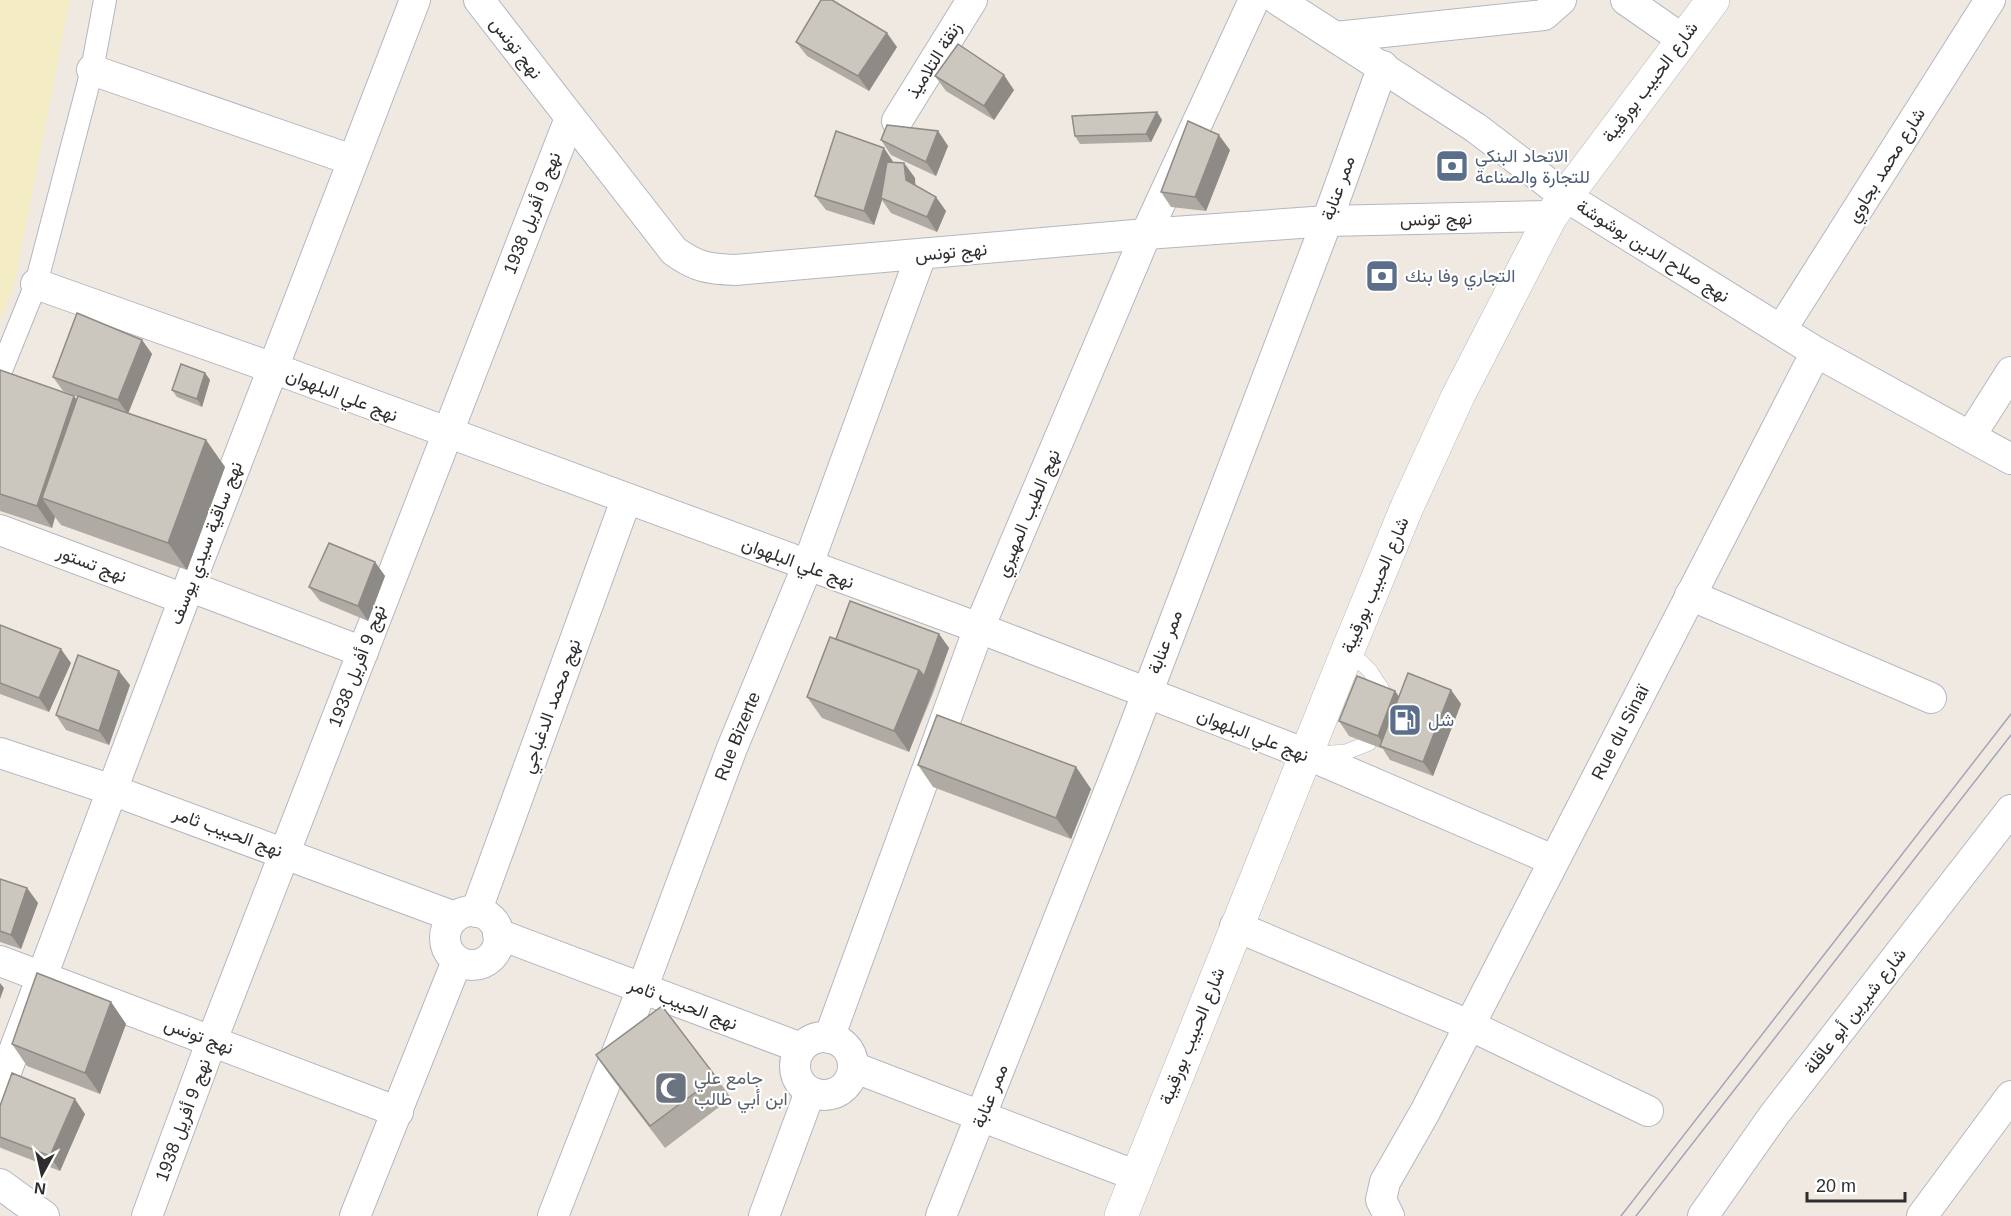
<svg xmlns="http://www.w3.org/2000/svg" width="2011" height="1216" font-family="Helvetica,Vazirmatn,sans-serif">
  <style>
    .sand { fill: #f3ecc5 }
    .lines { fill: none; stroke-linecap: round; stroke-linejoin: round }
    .service-casing { stroke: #b4b7c1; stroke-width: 16 }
    .pedestrian-casing { stroke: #b4b7c1; stroke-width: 24 }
    .minor-casing { stroke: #b4b7c1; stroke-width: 32 }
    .secondary-casing { stroke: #b4b7c1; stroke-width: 34 }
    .service { stroke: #fff; stroke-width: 15 }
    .pedestrian { stroke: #fff; stroke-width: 22 }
    .minor { stroke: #fff; stroke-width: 30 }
    .secondary { stroke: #fff; stroke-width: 33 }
    .tram { stroke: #a3a6b8; stroke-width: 1.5 }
    .wall { fill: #afaba4 }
    .shaded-wall { fill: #8e8b86 }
    .building { fill: #cbc7bf; stroke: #8e8b86; stroke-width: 1.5 }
    .labels { text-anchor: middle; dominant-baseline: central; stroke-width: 4.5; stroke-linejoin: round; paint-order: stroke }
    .street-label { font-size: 18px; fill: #2e2e2e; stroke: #fff }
    .service-label { font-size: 18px; fill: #4e5e75; stroke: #fff; text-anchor: start }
    .worship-label { font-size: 18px; fill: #5b616d; stroke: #fff; text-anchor: start }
  </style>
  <rect width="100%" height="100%" fill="#efe9e1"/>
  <path class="sand" d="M0 0H70L14 287 0 322Z"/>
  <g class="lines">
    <defs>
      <path id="service" d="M1348 650 1370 671 1388 699
        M1321 754 1346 752 1369 743"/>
      <path id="pedestrian" d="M0 373 36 284 92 70 105 0"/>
      <g id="minor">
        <path d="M479 0 674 251C696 267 708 269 735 270L1146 234 1327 221 1551 216"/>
        <path d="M1278 0 1476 128 1565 196 1816 352 2011 459"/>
        <path d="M1626 0 1682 39"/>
        <path d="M1336 37 1544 15 1561 0"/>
        <path d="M92 70 352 160"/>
        <path d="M897 121 972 0"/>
        <path d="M36 284 273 368 979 628 1306 754 1553 860"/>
        <path d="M1781 330 1990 0"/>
        <path d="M1971 435 2011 372"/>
        <path d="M0 530 184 599"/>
        <path d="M191 587 363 652"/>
        <path d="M1690 595 1931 698"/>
        <path d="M0 753 112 790 455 917"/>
        <circle cx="472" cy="938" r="27"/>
        <path d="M476 912 626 500"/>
        <path d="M1235 926 1469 1025 1648 1111"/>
        <path d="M498 934 801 1048"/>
        <path d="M0 961 398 1112"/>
        <circle cx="824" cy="1066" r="29"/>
        <path d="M829 1038 979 628 1146 234 1254 0"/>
        <path d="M853 1067 1137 1176"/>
        <path d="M0 1088 184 599 415 0"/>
        <path d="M0 1184 44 1216"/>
        <path d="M147 1216 212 1040 570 118"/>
        <path d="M355 1216 457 961"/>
        <path id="s1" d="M553 1216 642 989 732 748 807 567 921 255"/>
        <path d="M764 1216 810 1092"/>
        <path d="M941 1216 1124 754 1327 221 1383 66"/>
        <path id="s2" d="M1389 1216 1381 1200 1385 1182 1425 1112 1816 352"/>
        <path d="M1703 1216 1774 1115 2011 810"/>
        <path d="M1922 1216 2011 1096"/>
      </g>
      <path id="secondary" d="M1121 1216 1348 650 1407 507 1458 396 1551 216 1713 0"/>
    </defs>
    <use href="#service" class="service-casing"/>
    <use href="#pedestrian" class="pedestrian-casing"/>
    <use href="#minor" class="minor-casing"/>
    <use href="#secondary" class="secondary-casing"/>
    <use href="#service" class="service"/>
    <use href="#pedestrian" class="pedestrian"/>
    <use href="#minor" class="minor"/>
    <use href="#secondary" class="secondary"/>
    <path class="tram" d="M1621 1216 2011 714
      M1636 1216 2011 735"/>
  </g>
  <path class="wall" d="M796 42 897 47 869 91 807 56Z
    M935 76 1014 90 994 120 946 91Z
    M1157 112 1162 120 1151 142 1080 144 1075 136Z
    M938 131 948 146 936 176 891 155 881 140Z
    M1230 150 1206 211 1171 207 1161 192Z
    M894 162 904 163 915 178V185L946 211 937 232 891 213 882 200 874 225 826 210 815 196Z
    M142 340 152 354 128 413 206 440 225 467 187 570 61 525 55 517 52 528 0 511V370L74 396 77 400 78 397 63 391 53 377Z
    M205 373 210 380 202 407 177 397 172 390Z
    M375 562 385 576 368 621 320 601 309 587Z
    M0 625 71 663 49 712 0 694Z
    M939 634 949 648 934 691 909 752 822 718 807 697 836 639Z
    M130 685 109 745 66 730 56 715Z
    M1451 690 1461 704 1433 776 1390 760 1383 749 1349 736 1339 721 1395 691 1399 697Z
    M918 765 1076 767 1091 789 1071 839 933 787Z
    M0 879 27 888 38 903 21 949 0 942Z
    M111 1002 126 1024 100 1094 27 1066 12 1044Z
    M596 1055 716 1077 731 1098 665 1148 611 1077Z
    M0 1106 85 1114 60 1171 1 1148 0 1147Z"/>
  <path class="shaded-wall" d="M887 33 897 47 869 91 858 76Z
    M1004 75 1014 90 994 120 984 106Z
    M1157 112 1162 120 1151 142 1146 134Z
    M938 131 948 146 936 176 926 162Z
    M1219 135 1230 150 1206 211 1195 197Z
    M884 148 894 163 881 198 882 200 874 225 864 211Z
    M904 163 915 178 916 194 906 180Z
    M936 197 946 211 937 232 927 217Z
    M142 340 152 354 128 414 118 400Z
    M205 373 210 380 202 407 197 399Z
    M74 396 89 418 42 498 55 517 52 528 37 506Z
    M206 440 225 467 187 570 168 543Z
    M375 562 385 576 368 621 358 606Z
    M939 634 949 648 909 752 894 731 919 670Z
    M61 649 71 663 49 712 39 698Z
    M119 671 130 685 109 745 99 731Z
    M1451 690 1461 704 1433 776 1423 762Z
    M1395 691 1405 705 1385 747 1378 736Z
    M1076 767 1091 789 1071 839 1056 818Z
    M27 888 38 903 21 949 11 935Z
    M0 983 4 988 0 999Z
    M111 1002 126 1024 100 1094 85 1073Z
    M75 1099 85 1114 60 1171 50 1156Z"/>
  <path class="building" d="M821 0H832L887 33 858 76 796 42Z
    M958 44 1004 75 984 106 935 76Z
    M1157 112 1146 134 1075 136 1072 116Z
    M1188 121 1219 135 1195 197 1161 192Z
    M887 125 938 131 926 162 881 140Z
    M836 131 884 148 864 211 815 196Z
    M887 162 904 163 906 180 936 197 927 217 881 198Z
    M77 313 142 340 118 400 53 377Z
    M181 364 205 373 197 399 172 390Z
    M0 370 74 396 37 506 0 494Z
    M78 396 206 440 168 543 42 498Z
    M329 543 375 562 358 606 309 587Z
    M850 601 939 634 924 676 919 670 836 639Z
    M0 625 61 649 39 698 0 683Z
    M830 637 919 670 894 731 807 697Z
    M78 655 119 671 99 731 56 715Z
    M1408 673 1451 690 1423 762 1380 746Z
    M1357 676 1395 691 1378 736 1339 721Z
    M937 715 1076 767 1056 818 918 765Z
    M0 879 27 888 11 935 0 931Z
    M37 973 111 1002 85 1073 12 1044Z
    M662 1006 716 1077 650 1126 596 1055Z
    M12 1073 75 1099 50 1156 0 1137V1106Z"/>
  <defs>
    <symbol id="bank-square" viewBox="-11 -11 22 22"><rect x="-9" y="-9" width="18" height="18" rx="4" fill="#5c6f8a" stroke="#fff"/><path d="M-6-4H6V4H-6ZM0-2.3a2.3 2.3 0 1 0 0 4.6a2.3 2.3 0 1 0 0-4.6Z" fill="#fff"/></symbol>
    <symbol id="fuel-square" viewBox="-11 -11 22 22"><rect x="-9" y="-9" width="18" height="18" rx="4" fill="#5c6f8a" stroke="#fff"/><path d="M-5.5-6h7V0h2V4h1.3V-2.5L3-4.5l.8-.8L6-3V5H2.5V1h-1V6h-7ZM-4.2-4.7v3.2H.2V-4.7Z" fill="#fff"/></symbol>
    <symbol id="mosque-square" viewBox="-11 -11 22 22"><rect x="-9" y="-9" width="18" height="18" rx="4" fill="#6b7280" stroke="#fff"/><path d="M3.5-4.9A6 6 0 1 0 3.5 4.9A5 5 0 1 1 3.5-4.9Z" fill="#fff"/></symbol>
  </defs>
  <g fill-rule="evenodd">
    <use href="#bank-square" x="1433" y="147" width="38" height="38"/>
    <use href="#bank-square" x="1363" y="257" width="38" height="38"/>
    <use href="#fuel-square" x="1386" y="701" width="38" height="38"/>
    <use href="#mosque-square" x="652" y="1069" width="38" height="38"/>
  </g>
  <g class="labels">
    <g class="street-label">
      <text transform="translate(516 48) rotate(52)">نهج تونس</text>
      <text transform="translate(934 60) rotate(-58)">زنقة التلاميذ</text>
      <text transform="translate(1650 82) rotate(-53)">شارع الحبيب بورقيبة</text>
      <text transform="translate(1886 165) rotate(-58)">شارع محمد بجاوي</text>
      <text transform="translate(1338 188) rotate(-70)">ممر عنابة</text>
      <text transform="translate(532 213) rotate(-69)">نهج 9 أفريل 1938</text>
      <text transform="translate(1436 219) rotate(-1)">نهج تونس</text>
      <text transform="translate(1653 251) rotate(32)">نهج صلاح الدين بوشوشة</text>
      <text transform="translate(951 252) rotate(-5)">نهج تونس</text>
      <text transform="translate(342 395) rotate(21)">نهج علي البلهوان</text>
      <text transform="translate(1028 513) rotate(-67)">نهج الطيب المهيري</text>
      <text transform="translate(206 543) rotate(-69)">نهج ساقية سيدي يوسف</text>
      <text transform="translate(798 563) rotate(20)">نهج علي البلهوان</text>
      <text transform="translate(92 564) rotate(21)">نهج تستور</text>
      <text transform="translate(1375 585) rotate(-67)">شارع الحبيب بورقيبة</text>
      <text transform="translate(1165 642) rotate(-69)">ممر عنابة</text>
      <text transform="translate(357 666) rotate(-69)">نهج 9 أفريل 1938</text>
      <text transform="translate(551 706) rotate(-70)">نهج محمد الدغباجي</text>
      <text stroke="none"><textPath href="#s2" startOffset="544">Rue du Sinaï</textPath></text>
      <text transform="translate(1253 735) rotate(21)">نهج علي البلهوان</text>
      <text stroke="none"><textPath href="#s1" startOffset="514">Rue Bizerte</textPath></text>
      <text transform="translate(228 832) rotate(20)">نهج الحبيب ثامر</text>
      <text transform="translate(683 1004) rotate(21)">نهج الحبيب ثامر</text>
      <text transform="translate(1855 1011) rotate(-52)">شارع شيرين أبو عاقلة</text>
      <text transform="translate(199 1036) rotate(21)">نهج تونس</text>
      <text transform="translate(1192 1036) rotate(-68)">شارع الحبيب بورقيبة</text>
      <text transform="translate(990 1096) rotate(-68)">ممر عنابة</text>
      <text transform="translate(183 1120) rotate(-70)">نهج 9 أفريل 1938</text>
    </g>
    <g class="service-label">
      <text x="1475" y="156">الاتحاد البنكي<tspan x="1475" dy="21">للتجارة والصناعة</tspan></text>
      <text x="1405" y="276">التجاري وفا بنك</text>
      <text x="1428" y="720">شل</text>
    </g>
    <g class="worship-label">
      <text x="694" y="1078">جامع علي<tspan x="694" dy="21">ابن أبي طالب</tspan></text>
    </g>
  </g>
  <g transform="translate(42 1174) rotate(188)" stroke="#ffffff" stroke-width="4.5" paint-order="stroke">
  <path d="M0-4.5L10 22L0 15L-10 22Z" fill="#2e2e2e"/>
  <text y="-9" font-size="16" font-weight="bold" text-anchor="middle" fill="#2e2e2e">N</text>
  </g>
  <path d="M1807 1192v9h98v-9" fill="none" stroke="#2e2e2e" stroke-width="3"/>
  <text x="1816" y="1192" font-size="18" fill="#2e2e2e" stroke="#ffffff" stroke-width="4.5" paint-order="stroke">20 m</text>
</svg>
